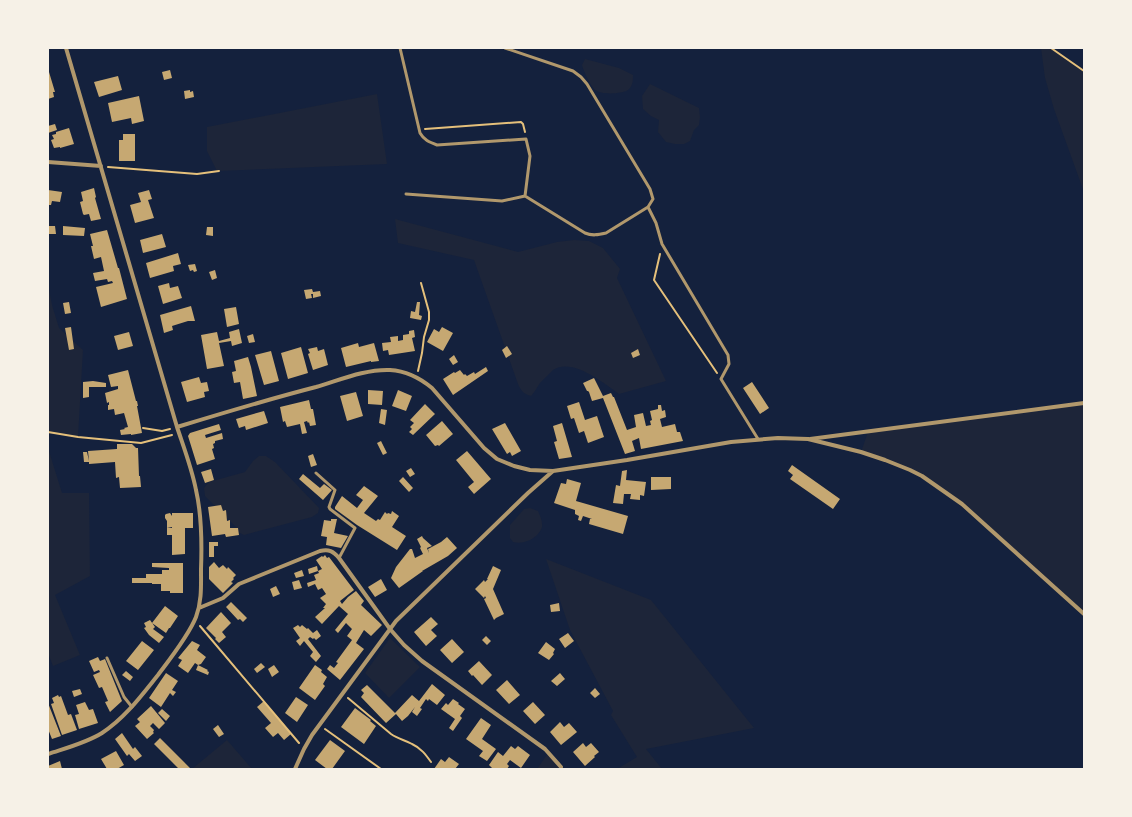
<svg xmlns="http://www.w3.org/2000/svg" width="1132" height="817" font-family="'Times New Roman',serif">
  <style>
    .green { fill: #1d2539 }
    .building { fill: #c6a872 }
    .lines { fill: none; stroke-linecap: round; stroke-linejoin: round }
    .path { stroke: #e5c07b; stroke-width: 2 }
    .service { stroke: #b1986c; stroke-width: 3 }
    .minor { stroke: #b1986c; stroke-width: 4 }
  </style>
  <rect width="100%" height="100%" fill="#14213d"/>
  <path class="green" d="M1041 48H1051L1084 71V192L1054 109 1045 78Z
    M585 59 619 68 633 75C633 80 633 86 628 90 622 94 601 95 595 90 590 85 584 72 582 65Z
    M650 84 699 108 700 117 699 125 694 130 690 141 684 144H675L666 142 658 132 659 120 651 116 643 109 642 96Z
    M377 94 387 164 217 171 207 151V127Z
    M395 219 518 252 557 242 574 240 589 241 603 248 620 269 617 278 666 381 619 394C604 383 572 357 553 370 549 374 544 379 540 383 537 387 535 392 531 396 524 394 521 391 518 384L474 260 398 243Z
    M48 285 52 305 59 328 83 350 78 437 48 432Z
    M1084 403V614L962 504 922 476 861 452 868 432Z
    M48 448 62 493H89L90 576 55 595 80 655 53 666 48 653Z
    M259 456H266L275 462 319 508 318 513 312 517 244 535 240 533 237 528 205 496 204 488 209 482 245 472 253 461Z
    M530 508 538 511C540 516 543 522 542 527 539 538 524 545 513 542L510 538V525L524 509Z
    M546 559 651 600 754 728 646 749 662 769H617L637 757 611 715 613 711 570 630Z
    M390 638 420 667 389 698 365 673Z
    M227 740 252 769H192Z
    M549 752 561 769H537Z"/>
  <path class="building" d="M170 70 172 78 164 80 162 72Z
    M49 72 55 92H53L54 97 48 99V73Z
    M118 76 122 90 99 97 94 82Z
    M190 90V92L193 91 194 97 185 99 184 91Z
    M139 96 144 121 132 124 131 118 112 122 108 103Z
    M55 124 57 130 48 133V126Z
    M69 128 74 144 60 148V147L54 148 51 140 54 139 52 135 56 134V132Z
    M123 134H135V161H119V140H123Z
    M94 188 96 197 95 198 101 219 91 221 89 214 84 215 83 214 80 202 83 201 81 192Z
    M48 190 62 192 60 202 52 201 51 205H48Z
    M149 190 152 199 148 200 154 218 135 223 130 205 141 202 138 193Z
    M48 226H55L56 234H48Z
    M63 226 85 228 84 236 63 235Z
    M207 227H213V236L206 235Z
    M107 230 118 268H119L127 299 101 307 96 287 113 283 112 281 108 282 107 279 95 281 93 273 104 271 101 257 94 259 91 246H93L90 234Z
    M162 234 166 247 143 253 140 240Z
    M178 253 181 264 173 266 174 271 150 278 146 263Z
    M195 264 197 271 194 272 193 270 190 271 188 265Z
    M215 270 217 278 212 280 209 272Z
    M169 283 170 288 178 286 182 298 163 304 158 286Z
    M312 289 313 292 320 291 321 296 313 298V294H311L312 298 306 299 304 290Z
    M69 302 71 313 65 314 63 303Z
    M417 302H420L419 315 422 316 421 320 410 318 411 311 415 312Z
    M191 306 195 321H188L172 326 173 330 164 333 160 315Z
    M236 307 239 324 227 327 224 309Z
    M71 327 74 349 69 350 65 328Z
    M442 327 453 333 443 351 427 342 434 329 439 332Z
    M239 329 242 343 232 346 231 341 219 343 224 366 207 369 201 335 217 332 219 341 230 338 229 332Z
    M414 330 415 337 412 338 415 351 389 355 388 350 383 351 382 343 391 342 390 337 398 336V341L403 340V335L409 334V331Z
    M129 332 133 346 118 350 114 336Z
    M253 334 255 342 249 343 247 336Z
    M358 343 359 347 374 343 379 361 371 362V361L346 367 341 348Z
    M507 346 512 354 506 358 502 350Z
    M301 347 308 373 288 379 281 353Z
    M317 347 318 351 324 349 328 365 313 370 308 354 310 353 308 349Z
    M638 349 640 355 633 358 631 353Z
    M271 351 279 381 264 385 255 355Z
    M454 355 458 362 453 365 449 359Z
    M248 357 251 367 257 396 243 399 240 382 234 383 232 372 236 371 234 361Z
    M486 367 488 371 453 395 443 379 454 372 455 373 460 370 464 375 465 374 467 376 474 372 475 374Z
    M128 370 136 401H137L138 406H137L142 433 131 435V434L121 435 120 430 125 429 124 428 128 427 124 413 115 415 114 409 108 410V405H109V402L107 403 105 393 118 389V386L111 387 108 375Z
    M199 377 201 383 207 382 209 391 204 392 205 397 187 402 181 382Z
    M594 378 603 396 611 393 613 397H614L627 430 636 427 634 415 643 413 646 426 651 425 650 421 652 420 650 411 658 409V405H661L662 411 665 410 666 417 660 419 662 427 675 424 677 432H680L683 441 641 449 639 438 632 441 635 451 625 454 603 398 592 401 589 392 588 391H587L583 383Z
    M93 381 106 383V387H89V397L83 398V382Z
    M752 382 769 408 760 414 743 388Z
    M368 390 383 391 382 405 368 404Z
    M398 390 412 396 406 411 392 406Z
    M356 392 363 416 347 421 340 396Z
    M309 400 311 409H313L316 425 310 426 309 422 308 423 307 421 304 422 307 433 302 434 300 424 287 427 285 421 283 422 280 407Z
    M579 402 585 420 597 416 604 437 588 443 584 431 579 433 574 418 571 419 567 406Z
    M425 404 435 414 413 435 409 432 412 429 410 427 414 423 410 420Z
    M381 409 387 410 385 425 379 423Z
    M264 411 268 423 246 430 245 426 239 428 236 419Z
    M442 421 453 434 439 446 438 445 435 446 426 435Z
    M505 423 521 451 512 456 510 452 507 454 492 429Z
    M562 423 572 457 559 459 554 442 557 441 553 426Z
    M219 424 221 430 205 435 206 438 222 433 223 439 215 441V443L213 444 214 448 212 449 215 459 197 465 188 436 190 433Z
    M381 441 387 453 383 455 377 443Z
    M117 444H132L136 448H138L139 476H140L141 487 120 488 119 477 116 478 115 462 89 464V462H84L83 452H87L89 461 88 451 117 449Z
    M467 451 491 479 474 494 468 487 474 482 456 460Z
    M313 454 317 465 311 467 308 456Z
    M792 465 840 499 833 509 790 479 793 475 788 471Z
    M411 468 415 474 410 477 406 471Z
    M211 469 214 480 205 483 201 472Z
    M627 470 626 480 646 482 644 496 640 495V500L630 499 631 494H624L623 504 613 503 616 485 620 486 622 471Z
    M303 474 320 488 324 484 332 490 323 500 299 479Z
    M403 477 413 488 409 492 399 481Z
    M651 477H671V489L651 490Z
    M567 479 581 483 576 501 628 516 623 534 589 524 590 519H592L583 516 581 521 578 520 579 516 575 514V510L554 503 561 483 566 484Z
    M364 486 378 496 364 513 376 521 378 519 380 520 385 512 387 514 388 513 391 514 392 511 399 516 392 527 406 536 397 550 357 525 335 509V507L342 496 357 508 363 500 356 495Z
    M221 505 223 511 226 510 227 521 230 520V528H238L239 535 226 537 225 534 212 536 208 507Z
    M170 513 172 516V513H193V528H185V554L172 555V535H167V527L172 528V527H167V521L165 518V515L166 514Z
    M331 519H337L334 533 348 536 341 548 326 545 327 537 321 536 324 520 331 521Z
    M422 536 423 538 432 546 427 548 429 553 428 549 441 542 447 537 457 548 448 556 422 571H423L399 588 391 578 396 567 410 549H412L415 558 423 554 420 548 421 547 417 539Z
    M209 542H218V546H214V557H209Z
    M325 555 327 558 329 557 354 590 340 601 342 604 348 597 356 591 364 601 361 605 382 625 371 636 364 630 356 643 364 649 340 680 327 669 330 665 334 668 338 663 336 662 352 640 347 636 352 629 346 623 338 633 335 630 348 614 339 606 322 624 315 617 325 608H323L326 604 320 598 326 594 322 588 318 590 315 584 308 587 307 583 316 580 314 575 319 573 318 571 309 574 308 569 317 566 318 571 322 569 316 560 322 556 323 557Z
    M214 562 219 568 223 565 227 569 228 567 236 575 233 578 234 579 231 582 233 583 223 593 209 579V567Z
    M152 563H183V593H170V591H161V584H152V583H132V578H146V574H162V570H169V568L152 567Z
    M493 566 501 570 493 589 504 614 496 618 494 620 484 599 486 598 485 596 484 598 475 589 484 580 485 582 488 579H487Z
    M302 570 304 576 296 578 294 573Z
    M381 579 387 590 375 597 368 587Z
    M299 580 302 588 294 590 292 582Z
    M276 586 280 594 273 597 270 589Z
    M231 602 247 618 243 622 240 619 238 620 226 607Z
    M559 603 560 611 551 612 550 605Z
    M165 606 178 616 170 628H169L166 633 152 623Z
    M221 612 231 623 222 632 226 637 219 643 215 639 216 638 206 628Z
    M431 617 438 624 431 630 437 636 426 646 414 632Z
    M150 620 155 627 153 629 164 637 159 643 149 635 144 628 146 627 144 623Z
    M298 625 300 627 302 625 307 629 308 628 313 633 317 630 321 636 316 640 314 638 313 639 310 637 308 639 321 656 316 662 310 656 313 652 304 641 300 646 296 641 300 638 293 628Z
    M568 633 574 641 565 648 559 639Z
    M486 636 491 641 487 645 482 640Z
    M452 639 464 652 452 663 440 650Z
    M142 641 154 650 138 670 126 661Z
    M192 641 200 645 197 650 206 657 201 664 198 665 195 663 188 673 178 666 182 660 178 658Z
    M546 642 555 649 553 653 554 654 549 660 538 653Z
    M98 657 100 661 105 659 122 701 110 712 105 702 108 701 102 687 99 688 93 675 100 672 99 670 94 672 89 661Z
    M479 661 492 675 482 685 473 675 472 676 468 671Z
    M261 663 265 667 257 673 254 669Z
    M198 665 208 670 207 671 209 672 208 675 196 670Z
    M274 665 279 672 272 677 268 669Z
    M315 665 322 670 321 672 327 677 323 684 325 686 315 700 299 688Z
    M126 671 133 677 130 681 122 675Z
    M166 673 178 681 172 690 176 692 173 696 170 693 161 707 149 698Z
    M560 673 565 679 557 686 551 681Z
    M507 680 520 695 509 704 496 690Z
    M432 684 445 695 437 705 429 699 428 701 426 699 420 708 422 709 417 716 412 712 415 707 408 716 402 721 396 714 386 723 361 697 364 693 361 690 367 685 395 713 412 695 419 701Z
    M595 688 600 694 595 698 590 693Z
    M80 689 82 694 74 697 72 691Z
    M58 695 59 697 61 696 68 715 71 714 77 730 62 735 51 704 54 703 52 698Z
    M296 697 308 705 297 722 285 713Z
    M453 699 459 703 458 704 465 709 460 716 462 718 453 731 449 728 455 719 441 709 446 703 448 705Z
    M264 701 291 734 284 740 278 733 273 737 265 728 271 723 257 707Z
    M85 702 89 710 93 709 98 723 79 729 75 715 79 714 76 705Z
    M533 702 545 715 535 724 523 711Z
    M48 703 61 736 52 739 48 729V723L49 722 48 719Z
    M151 706 165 723 159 729 153 723 150 726 154 730 153 732 154 733 147 739 135 726 140 722 137 719Z
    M355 708 371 720 370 721 376 726 364 744 341 727Z
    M162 709 170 716 166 721 158 713Z
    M481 718 491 725 482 739 496 749 487 761 479 756 483 751 466 739Z
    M560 722 564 727 569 723 577 732 561 745 550 732Z
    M218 725 224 734 219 737 213 729Z
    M122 733 133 749 135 747 142 756 135 761 129 754 127 756 115 739Z
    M160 738 191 769H179L154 744Z
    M330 740 345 751 332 769H327L315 760Z
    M583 743 586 747 591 743 599 752 594 756 595 757 585 766 573 752Z
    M511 746 515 749 518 746 530 755 521 768 510 760 507 764 509 766 507 769H493L489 765 498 752 503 756Z
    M116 751 124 765 117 769H107L101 759Z
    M449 757 459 764 455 769H434L441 759 445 762Z
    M60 761 62 769H49L48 766Z"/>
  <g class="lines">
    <path class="path" d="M1051 48 1084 71
      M425 129 521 122 523 124 525 132
      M108 167 197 174 219 171
      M660 254 654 280 717 373
      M418 371 422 353 424 337 429 320V312L421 283
      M143 428 162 431 170 429
      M48 432 78 437 141 443 172 435
      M200 626 299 743
      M348 698 391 734C398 739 405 740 412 744 421 748 426 755 431 762
      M325 729 381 769"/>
    <path class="service" d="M400 48 420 133C424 140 429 142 437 145L526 139 530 156 525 196 502 201 406 194
      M505 48 573 71 581 77 587 84 650 189 653 199 648 207 656 223 662 244 728 355 729 364 721 379 758 439
      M525 196 585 233C592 236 598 235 606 233L648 207
      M316 473 335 490 329 507 330 509 355 528 339 558
      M107 658 124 697 132 707"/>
    <path class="minor" d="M48 162 101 166
      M177 427C223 413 269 399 316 387 340 380 365 369 390 370 406 371 420 378 432 388L484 448 497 459 514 466 530 470 553 471 627 460 731 442 778 438 808 439 861 452 885 460 910 470 922 476 962 504 1084 614
      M810 439 1084 403
      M199 608 223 598 239 584 256 577 320 551C329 549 333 551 339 558L390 629 404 645 422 661 545 749 561 767
      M48 754C66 748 86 743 102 733 125 718 141 696 158 675 170 659 189 635 196 617 202 601 201 585 201 569 202 543 202 516 196 490 192 469 184 448 177 427L66 48
      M295 769 304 749 312 735 396 621 528 493 553 471"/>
  </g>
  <rect width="1132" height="817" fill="none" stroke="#f6f1e7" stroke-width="98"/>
</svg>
